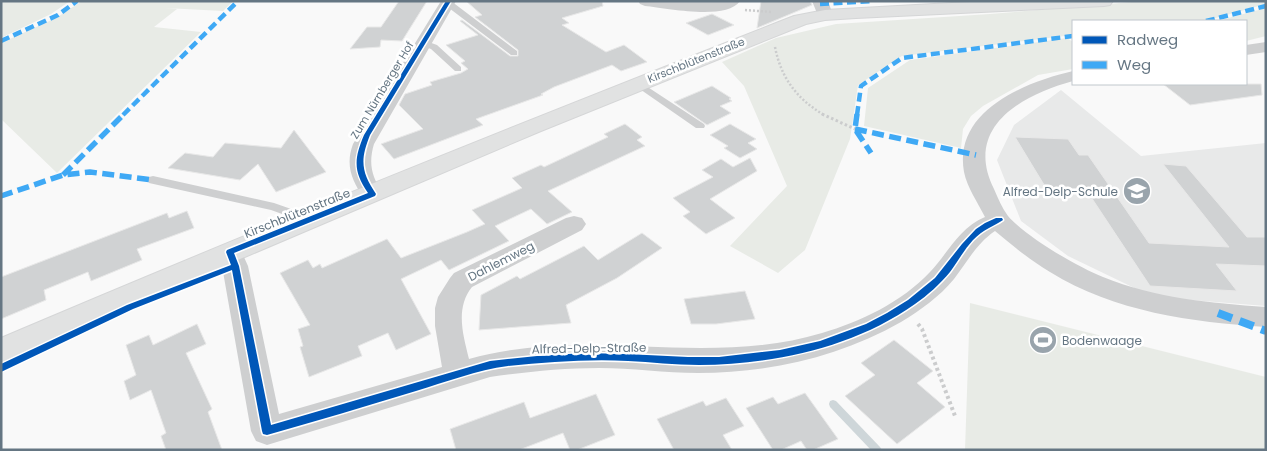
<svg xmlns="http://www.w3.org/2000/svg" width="1267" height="451" font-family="Poppins,sans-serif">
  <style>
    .built { fill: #e8e9e9 }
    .green { fill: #e8ebe6 }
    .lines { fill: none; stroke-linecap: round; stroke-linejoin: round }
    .stream { fill: #ced6d9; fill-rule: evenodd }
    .building { fill: #d0d2d3; stroke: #e8e8e8 }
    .secondary-casing { stroke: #d5d6d7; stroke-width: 2 }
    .path-far2 { stroke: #cbcccd; stroke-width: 2.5; stroke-dasharray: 2 2; stroke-linecap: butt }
    .path-far1 { stroke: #cbcccd; stroke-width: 3; stroke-dasharray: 2.5 2.5; stroke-linecap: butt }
    .path { stroke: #cbcccd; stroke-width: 4; stroke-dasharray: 3 3; stroke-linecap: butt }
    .lane { fill: #cecfd0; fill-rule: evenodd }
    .street { fill: #cecfd0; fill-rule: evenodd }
    .secondary { fill: #e1e2e2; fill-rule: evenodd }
    .quiet-far2 { stroke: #3fa9f5; stroke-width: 4.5; stroke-dasharray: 9 4.5; stroke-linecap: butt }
    .quiet-far1 { stroke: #3fa9f5; stroke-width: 5.5; stroke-dasharray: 12 5.5; stroke-linecap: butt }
    .quiet { stroke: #3fa9f5; stroke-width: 8; stroke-dasharray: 15 8; stroke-linecap: butt }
    .cycleway-casing { stroke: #fff; stroke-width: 3 }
    .cycleway { fill: #0057b8; fill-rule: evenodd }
    .labels { text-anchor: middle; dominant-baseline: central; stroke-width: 5; stroke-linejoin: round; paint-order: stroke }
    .far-street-label { font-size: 11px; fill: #657683; stroke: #fff }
    .poi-label { font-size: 12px; fill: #657683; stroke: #fff; text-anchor: end }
    .street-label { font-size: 12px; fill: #657683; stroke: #fff }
  </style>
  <rect width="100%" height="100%" fill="#f9f9f9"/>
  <path class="built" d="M1061 90 1141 156 1266 143V306L1153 297 1068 256 1021 221 997 160 1014 125Z"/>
  <path class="green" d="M1 1H70L51 14 1 38Z
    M82 1H233L223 11 165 8 177 9 154 27 201 32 57 173 1 119V43L56 18Z
    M1144 1H1266V4L1212 19 1195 21H1073V35L902 56 858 85 850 139 805 250 778 273 730 246 787 186 744 86 722 62 776 38 836 24 990 14Z
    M1266 8V36L1246 41V21H1217Z
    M1067 38 1073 42V69L1038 75 983 106 971 116 963 129 961 148 864 126 868 88 910 60Z
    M970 303 1266 377V450H965Z"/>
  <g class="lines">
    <path class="stream" d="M833 400 836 401 880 447 882 450H871L830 407 829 404 830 401Z"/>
  </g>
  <path class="building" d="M399 1H427L402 41 381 40 380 47 350 49 367 27H381Z
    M466 1H602L603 6 562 18 569 23 562 25 606 52 624 45 647 62 621 71 612 65 554 87 541 94 543 95 476 119 483 125 394 159 381 144 423 129 399 105 405 94 432 85 430 82 461 73 468 69 461 63 465 61 446 45 478 35 460 21 462 20 510 56H518V50L475 17 482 15Z
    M761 1H810L812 5 757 28Z
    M712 14 734 25 708 35 686 23Z
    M1163 84H1261L1262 95 1190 105Z
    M712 86 731 98 729 99 732 101 720 106 731 113 707 125 674 102Z
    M625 124 642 137 637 140 645 146 548 191 572 212 547 224 531 209 495 226 509 241 449 270 441 260 401 279 431 334 396 350 388 333 358 346 362 356 309 377 300 347 303 346 298 329 310 325 280 273 308 260 313 268 320 264 322 268 387 239 401 258 467 232 485 224 472 210 522 188 512 178 541 165 544 167 608 137 604 134Z
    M730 124 756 139 748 143 757 149 740 158 724 148 728 146 710 135Z
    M294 130 326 172 276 192 258 164 240 180 168 168 185 153 213 157 225 143 281 148Z
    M1015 137 1068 139 1079 155H1088L1149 243 1229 247 1163 164 1186 166 1247 237H1266V266L1216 264 1237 291 1150 286 1089 194 1049 193Z
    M750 158 757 171 710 199 735 218 706 234 683 216 690 212 673 198 713 177 702 170 721 159 733 167Z
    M187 211 194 228 137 249 142 260 91 281 88 272 44 290 46 300 1 319V277L167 213 169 218Z
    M642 233 662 248 617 278 566 305 571 323 479 330 481 295 517 276 520 279 584 246 598 260Z
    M745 291 755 319 716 324H691L684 299Z
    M197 324 206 344 186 353 212 409 208 412 222 450H166L161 436 166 433 151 390 130 400 124 381 136 375 126 345 149 335 153 345Z
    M894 340 933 371 917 383 945 407 897 444 845 396 875 375 861 363Z
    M805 393 838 439 813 450H807L801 441 781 450H773L746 408 773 397 778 404Z
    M596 394 615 435 577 450H570L563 433 519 450H456L450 429 524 402 530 418Z
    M726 398 744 426 723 435 732 450H674L657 419 703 401 706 406Z"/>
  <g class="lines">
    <defs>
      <path id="secondary" d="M988 1H1113L1110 5 1104 6 856 18 825 20 806 24 541 131 240 259 1 365V338C264 226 528 120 794 16L825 10Z"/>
    </defs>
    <use href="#secondary" class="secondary-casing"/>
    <path class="path-far2" d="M745 10 772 12
      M775 47C781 78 797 99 824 115"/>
    <path class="path-far1" d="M822 114 855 129"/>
    <path class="path" d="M918 324 922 329 955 416"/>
    <path class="lane" d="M445 1H451L517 51V55H511L445 5Z
      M423 40 437 45 461 67V71H455L431 49 420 45V41Z
      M637 80 704 124 705 126 704 128H696L634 85V81Z
      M153 176 274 203 314 217 316 220 310 224 271 210 149 183 147 180 149 177Z"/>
    <path class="street" d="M441 1H456L374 144C368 164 372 177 383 194L380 199 372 201 364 199C352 180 345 166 353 144Z
      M638 1H740C726 21 667 8 645 6L640 4Z
      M812 1H828L833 15 831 18H819Z
      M1266 42V52L1246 55V45Z
      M1073 71V81C1022 95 963 127 994 189 998 198 1002 208 1008 216 1026 237 1076 266 1103 277 1155 298 1210 303 1266 307V327C1191 322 1115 312 1050 272 1030 260 1013 246 995 231 977 243 967 262 954 279 939 297 921 310 901 322 840 357 768 373 698 373 665 373 632 368 599 368 563 368 526 372 490 377L267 445 256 441 251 431 222 266 218 252 221 246 230 243 239 246 248 266 279 414 442 367 435 326V308L438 297 450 278 454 273 566 218 574 216 582 218 586 224 582 230 472 287C455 308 463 335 469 359 585 326 706 368 822 333 860 322 902 302 930 272 948 253 959 228 985 217 978 203 967 187 964 172 953 110 1026 82 1073 71Z"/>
    <use href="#secondary" class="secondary"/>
    <path class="quiet-far2" d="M820 4 873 1
      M1206 21 1266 6
      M1 41 58 15 77 1
      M123 115 238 1
      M857 115 861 86 902 58 1073 36"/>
    <path class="quiet-far1" d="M857 114 855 129 871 153
      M855 129 976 155
      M63 175 124 114
      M1 196 63 175 90 172 153 180"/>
    <path class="quiet" d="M1218 313 1266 331"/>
    <defs>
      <path id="cycleway" d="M446 1H451L370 135C360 160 361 172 376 194L375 196 234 253 239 266 271 425 490 361 537 356 584 353 626 354 688 357H719L780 350 820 341 866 324 887 313 908 300 935 278 962 244 976 229 985 223 996 218H1002L1003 220C999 223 994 225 989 228 983 231 978 235 973 240 964 250 958 261 950 272 940 284 928 295 915 304 853 348 774 364 699 365 675 365 651 362 628 361 588 359 548 362 508 366 477 370 446 382 416 391 366 406 317 421 267 435L263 434 262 431 232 270 133 309 1 372V364L127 305 231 265 226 252 227 250 368 193C353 171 354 159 364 135Z"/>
    </defs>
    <use href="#cycleway" class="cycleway-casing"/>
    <use href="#cycleway" class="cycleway"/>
  </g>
  <defs>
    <symbol id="school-disc" viewBox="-11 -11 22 22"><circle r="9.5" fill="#99a4ac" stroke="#fff"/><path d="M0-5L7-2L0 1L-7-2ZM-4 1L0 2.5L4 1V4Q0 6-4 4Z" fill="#fff"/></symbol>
    <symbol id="stadium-disc" viewBox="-11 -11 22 22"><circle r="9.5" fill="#99a4ac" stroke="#fff"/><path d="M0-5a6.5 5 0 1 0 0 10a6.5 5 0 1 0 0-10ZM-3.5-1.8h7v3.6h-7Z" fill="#fff"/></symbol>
  </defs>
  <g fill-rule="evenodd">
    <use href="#school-disc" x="1121" y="175" width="32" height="32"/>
    <use href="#stadium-disc" x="1027" y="324" width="32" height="32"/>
  </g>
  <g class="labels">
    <g class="far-street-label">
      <text transform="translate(696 60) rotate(-22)">Kirschblütenstraße</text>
      <text transform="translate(382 90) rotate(-59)">Zum Nürnberger Hof</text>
    </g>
    <g class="poi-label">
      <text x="1118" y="191">Alfred-Delp-Schule</text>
      <text x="1062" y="340" text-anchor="start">Bodenwaage</text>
    </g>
    <g class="street-label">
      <text transform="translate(297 213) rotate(-22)">Kirschblütenstraße</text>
      <text transform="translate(501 261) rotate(-27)">Dahlemweg</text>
      <text transform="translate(589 348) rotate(-1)">Alfred-Delp-Straße</text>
    </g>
  </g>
  <rect width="1267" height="451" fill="none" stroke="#657683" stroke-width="5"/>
  <rect x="1072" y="20" width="175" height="65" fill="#ffffff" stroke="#c1c8cd"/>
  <rect x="1082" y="36" width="25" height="8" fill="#0057b8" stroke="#c1c8cd"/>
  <text x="1117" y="45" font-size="15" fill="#657683">Radweg</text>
  <rect x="1082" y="61" width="25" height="8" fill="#3fa9f5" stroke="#c1c8cd"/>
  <text x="1117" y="70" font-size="15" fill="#657683">Weg</text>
</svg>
